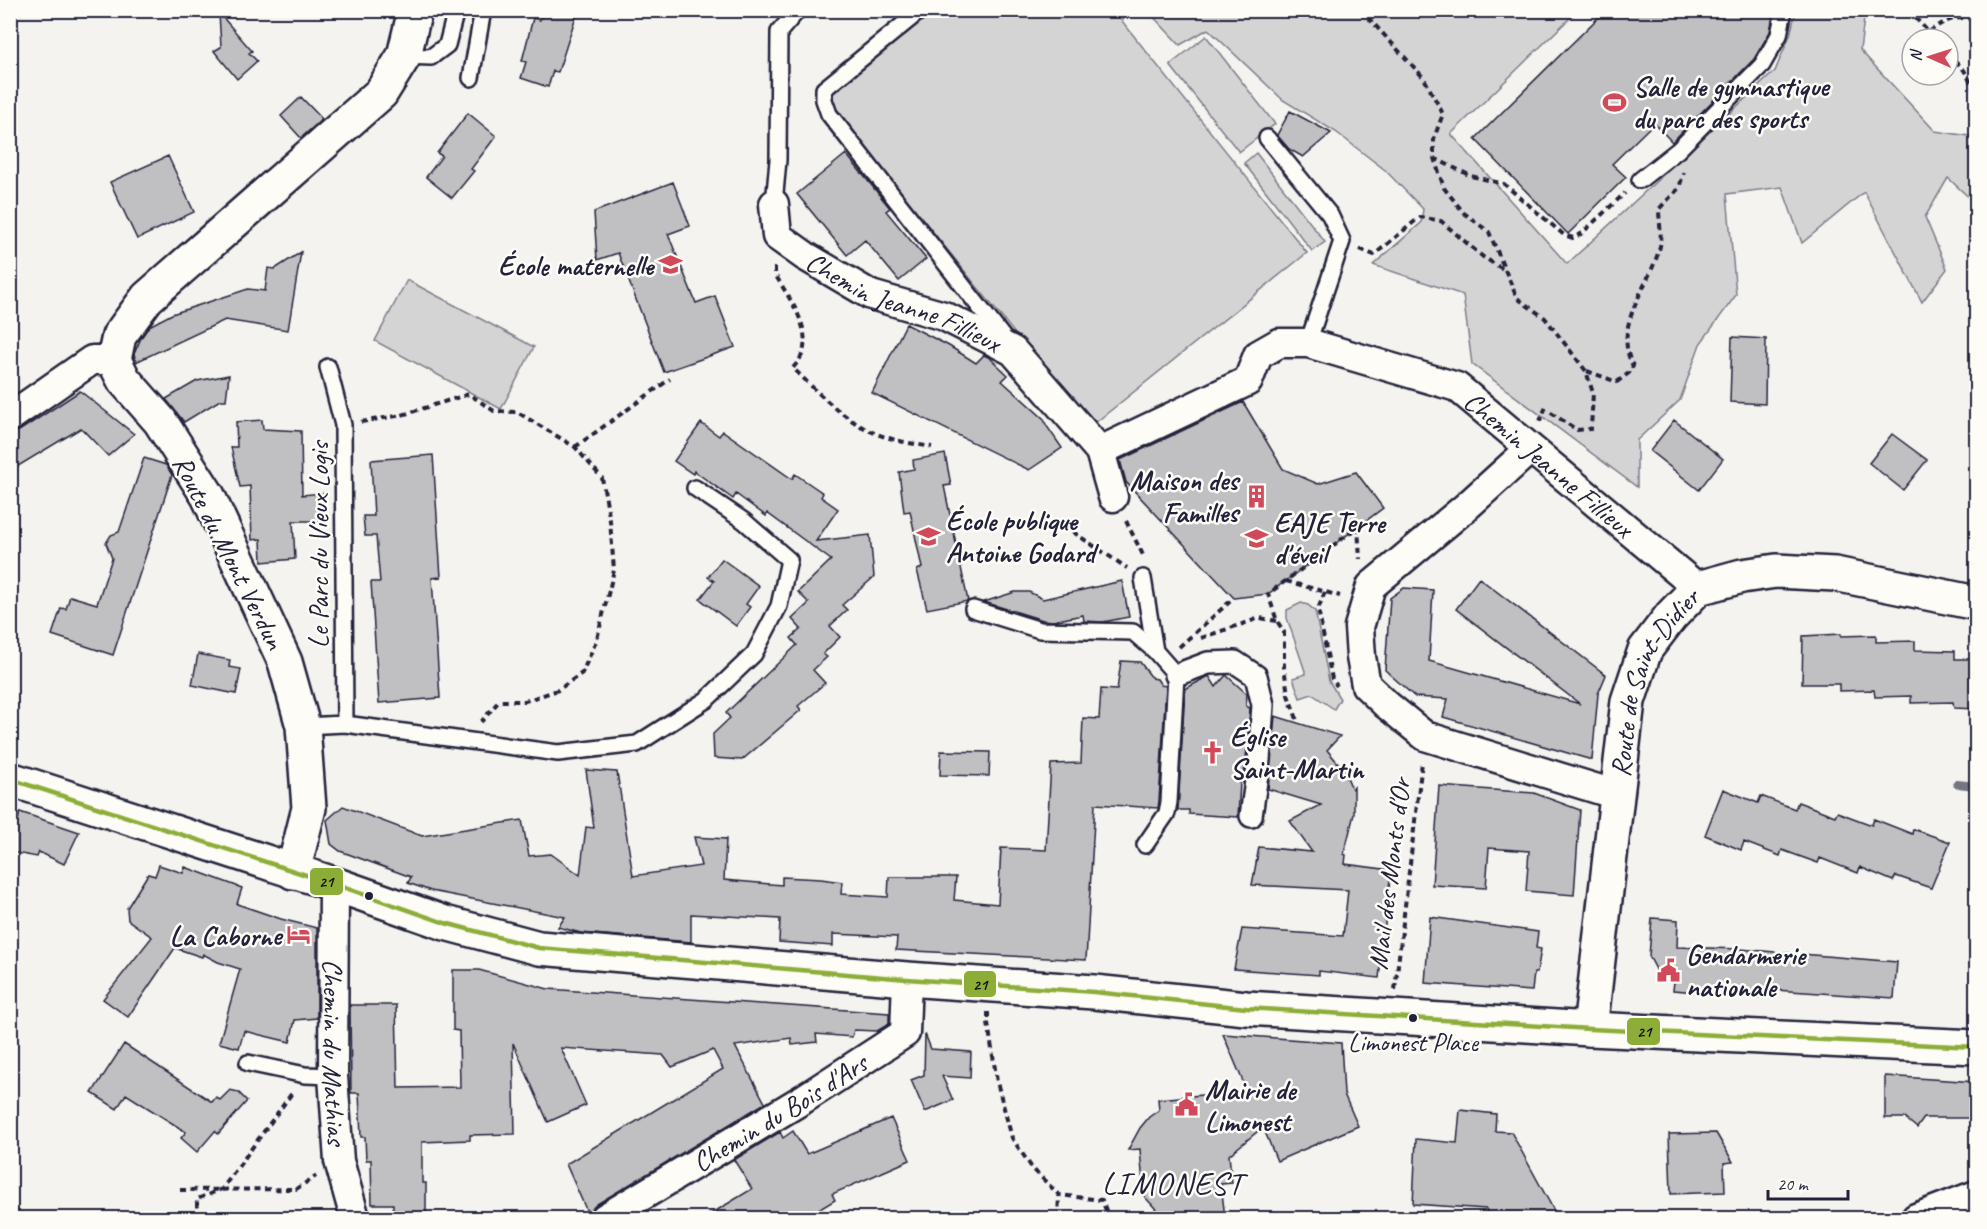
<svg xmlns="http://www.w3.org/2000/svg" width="1987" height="1229" font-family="Caveat,sans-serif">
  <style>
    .green { fill: #d5d4d5; stroke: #7c7b88; stroke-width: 1.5 }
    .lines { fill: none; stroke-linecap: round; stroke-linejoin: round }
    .stream { stroke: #757582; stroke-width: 8 }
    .building { fill: #c0bfc2; stroke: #22223b; stroke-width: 1.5 }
    .service-casing { stroke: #22223b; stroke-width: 20 }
    .pedestrian-casing { stroke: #22223b; stroke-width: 26 }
    .minor-casing { stroke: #22223b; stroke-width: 33 }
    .tertiary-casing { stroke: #22223b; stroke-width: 38 }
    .secondary-casing { stroke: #22223b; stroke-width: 38 }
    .path { stroke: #22223b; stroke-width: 4; stroke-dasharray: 6 4.5; stroke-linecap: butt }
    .service { stroke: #fdfcf7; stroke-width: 15 }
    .pedestrian { stroke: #fdfcf7; stroke-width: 21 }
    .minor { stroke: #fdfcf7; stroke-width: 28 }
    .tertiary { stroke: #fdfcf7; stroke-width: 33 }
    .secondary { stroke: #fdfcf7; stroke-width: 33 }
    .bus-1-casing { stroke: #fdfcf7; stroke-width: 9 }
    .bus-1 { stroke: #8cad37; stroke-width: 4.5 }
    .bus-dot { fill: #22223b; stroke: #fdfcf7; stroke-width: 2 }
    .labels { text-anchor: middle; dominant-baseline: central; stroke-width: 5; stroke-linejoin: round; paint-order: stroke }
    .bus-label { font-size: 26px; fill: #22223b; stroke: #fdfcf7 }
    .poi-label { font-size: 28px; font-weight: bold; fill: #22223b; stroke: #fdfcf7; text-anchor: start }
    .street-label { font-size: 28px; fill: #22223b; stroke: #fdfcf7 }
    .quarter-label { font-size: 32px; letter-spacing: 1.5px; fill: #22223b; stroke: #fdfcf7 }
    .line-badge { stroke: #fdfcf7; stroke-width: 2 }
    .pale-badge-label { font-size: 16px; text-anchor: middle; font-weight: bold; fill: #111 }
  </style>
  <rect width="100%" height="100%" fill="#f4f3ef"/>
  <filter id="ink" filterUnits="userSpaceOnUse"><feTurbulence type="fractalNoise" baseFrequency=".0167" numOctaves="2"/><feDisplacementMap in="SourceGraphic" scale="12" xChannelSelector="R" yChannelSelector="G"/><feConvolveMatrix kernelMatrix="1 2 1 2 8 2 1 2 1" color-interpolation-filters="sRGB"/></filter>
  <g filter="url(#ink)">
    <path class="green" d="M929 11H1114L1307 253 1090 427 823 95Z
      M1148 11H1577L1451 134 1567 264 1775 71 1790 35 1796 11H1865L1860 50 1935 131 1976 137V204L1948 178 1925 217 1947 269 1922 302 1864 192 1802 243 1782 187 1727 194 1736 295 1700 344 1680 400 1637 440V487L1472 364 1463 295 1373 265 1421 223 1423 209 1385 170 1336 132 1283 100 1208 29 1180 45Z
      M1206 36 1275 124 1239 152 1170 65Z
      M1256 153 1325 242 1312 251 1244 163Z
      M407 280 534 347 501 409 375 341Z
      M1301 603 1308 605 1315 611 1329 681 1340 699 1334 709 1312 694 1300 698 1293 678 1306 674 1287 618V610Z"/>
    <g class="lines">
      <path class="stream" d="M1957 784 1976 786"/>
    </g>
    <path class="building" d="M543 10H578L558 72 553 71 548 87 521 78 526 62 522 61 533 18 540 20Z
      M1606 10H1774L1770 32 1754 59 1672 142 1654 123 1612 164 1626 177 1568 234 1475 139Z
      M219 13 252 51 249 53 257 61 237 79 214 51 221 47Z
      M301 97 322 119 301 138 281 116Z
      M1290 111 1331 133 1303 157 1289 149 1277 135Z
      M468 113 496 136 471 169 474 171 452 198 426 177 442 156 437 153Z
      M846 154 890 208 886 211 926 259 899 281 865 240 847 255 797 194Z
      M168 156 194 212 137 239 110 182Z
      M673 182 690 226 668 234 696 303 715 296 735 347 664 372 618 253 597 260 594 212Z
      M301 252 288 330 225 320 136 362 134 354 141 338 149 326 172 314 248 289 265 291 268 268 275 269Z
      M906 324 949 346 976 363 984 355 990 358 1008 375 1002 381 1044 419 1046 425 1062 448 1029 470 872 393Z
      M1732 337 1766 339 1765 404 1730 402Z
      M229 375 226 400H220L184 422 166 399 197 381Z
      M80 391 134 434 108 456 81 428 10 471V433L19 431Z
      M1243 402 1283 469 1318 484 1356 472 1383 508 1268 594 1234 598 1126 482 1120 460Z
      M262 420 263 429 301 431 302 495 323 493 326 521H293L295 559 262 562 261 539 252 540 250 486 240 487 231 447H237L236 422Z
      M1674 420 1723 459 1699 490 1650 451Z
      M701 423 719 436 723 431 792 479 795 474 823 493 821 497 838 509 816 541 870 535 874 577 842 605 847 610 830 626 840 637 823 654 827 657 813 670 825 683 798 706 801 710 742 760 714 758 713 734 730 718 726 713 797 645 791 638 801 629 792 619 809 603 798 592 831 560 767 513 766 516 736 494 733 499 694 471 693 474 674 461Z
      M1892 434 1927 460 1903 490 1869 463Z
      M945 454 951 485 944 486 968 601 927 609 917 570 922 568 910 511 904 512 899 472 914 469 913 460Z
      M433 455 441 577 432 578 440 698 379 703 371 582H380L376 536H365L363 516H374L371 460Z
      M144 458 166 465 172 475 113 655 52 635 61 608 66 609 70 596 97 604 112 558 106 543 111 535 119 532Z
      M722 559 759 586 746 604 750 607 736 626 700 599 714 581 708 577Z
      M1479 578 1606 675 1598 694 1592 760 1443 717 1448 699 1415 697 1385 670 1390 598 1404 588 1433 590 1429 661 1580 704 1456 609Z
      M1122 581 1129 617 1103 622 1084 621 1083 615 1053 621 1043 620 984 602 1015 592H1029L1043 599Z
      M1841 634V636L1876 635V642L1915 641V650L1955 651V659H1977V709L1954 708 1953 702 1911 703V696L1875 697 1874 690 1839 691V684H1802L1803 636Z
      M198 654 230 660 229 667 241 669 236 694 192 685Z
      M1121 661 1140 662 1152 678 1157 679 1161 685 1166 686 1159 801 1158 808 1095 804 1086 960 896 950 897 937 833 934V946L779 942 780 919 691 914V942L581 933 558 927 565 917 431 891 408 883 411 877 340 851 331 844 327 820 343 806 422 836 522 820 529 856 551 854 580 875 586 827 594 828 586 770 617 772 633 876 701 866 694 837 726 839 724 880 782 885V877L821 879 842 882 841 894 888 897 889 877H956L954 900 998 904 1001 848 1046 850 1051 764 1081 763 1083 718 1099 719 1101 689 1117 690Z
      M1226 675 1247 694 1246 706 1250 708 1246 759 1243 782H1240L1238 817 1189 814V810H1178L1185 689 1209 676 1216 687Z
      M1275 716 1340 736 1327 750 1344 770 1352 789 1354 787V814L1344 854 1346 855 1345 864 1391 870 1379 978 1319 971V975L1234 969 1242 929 1343 936 1348 890 1252 885 1259 847 1312 852 1290 821 1321 805 1268 789Z
      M941 751 990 752 989 776 940 775Z
      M1439 786 1534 793 1580 810 1574 895 1526 891 1529 851 1489 848 1486 888 1432 885Z
      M1723 789 1758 803 1761 796 1795 809 1798 802 1835 816 1837 812 1872 825 1874 819 1912 834 1913 829 1950 842 1931 888 1896 876 1893 881 1860 867 1858 873 1820 858 1818 863 1782 850 1780 856 1744 842 1741 850 1705 835Z
      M20 812 79 832 64 864 39 852 37 857 10 852Z
      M159 865 183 873 185 867 242 888 237 904 281 919 317 928V1018L295 1020 290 1042 244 1031 239 1048 219 1043 240 969 218 962 203 954 202 957 175 948 128 1017 103 999 152 937 128 920 127 908 148 874 155 876Z
      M1430 917 1538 932 1536 948 1541 949 1537 973H1534L1532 991 1425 983Z
      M1652 918 1678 920 1677 947 1740 949 1897 962 1894 998 1760 989V997L1673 990 1674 982 1657 971 1649 956Z
      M453 970H479L548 989 889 1013V1024L877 1031 854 1030 852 1037 816 1034 817 1042 792 1045 791 1038 735 1046 765 1103 597 1204 588 1214 566 1164 723 1069 713 1050 672 1067 663 1055 561 1048 586 1105 548 1122 513 1043 515 1134 470 1135V1140L422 1142V1183H426V1218H393V1204H372L371 1160H366L365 1137H361L359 1093H351L350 1005H396L398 1088 460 1087 459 1031 453 1030Z
      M925 1034 931 1049 971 1052 970 1078 942 1076 953 1100 925 1112 911 1080 924 1075Z
      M1223 1034 1341 1043 1344 1094 1358 1126 1277 1161 1263 1127 1229 1155 1232 1183 1221 1184 1225 1218H1164L1144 1196 1140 1149 1128 1150 1140 1128 1149 1117 1159 1110 1158 1099 1247 1091Z
      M124 1044 212 1102 216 1097 220 1100 230 1090 238 1092 247 1101 218 1134 215 1131 197 1152 181 1138 186 1132 126 1094 117 1109 92 1093Z
      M1885 1076 1977 1082V1118H1924L1917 1128 1905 1118H1885Z
      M1460 1110 1496 1114 1495 1131 1511 1132 1558 1218H1490L1486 1209 1413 1204 1416 1139 1457 1143Z
      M891 1118 910 1160 832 1194 835 1200 805 1218H704L752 1189 734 1160 780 1132 783 1138 793 1131 807 1154Z
      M1716 1133 1733 1162 1724 1163 1725 1192 1671 1194 1669 1134Z"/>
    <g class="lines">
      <defs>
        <path id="service" d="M921 10 824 89V100L829 114 1006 341
          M404 56 431 57 447 45 456 10
          M471 78 483 10
          M1267 138 1330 215 1342 241 1308 343
          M1640 180 1678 150 1762 65 1779 35 1784 10
          M774 204 778 160 779 32 798 10
          M328 367 343 425 345 724
          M1143 578 1155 651
          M973 609 1040 630 1133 632 1155 651 1176 675 1169 802 1167 813 1145 845
          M303 726 345 724 558 753 637 744 706 700 754 654 779 606 789 560 744 521 695 488
          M248 1063 305 1075 333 1076"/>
        <path id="pedestrian" d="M1176 675 1208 663 1235 662 1256 676 1263 705 1259 760 1251 816"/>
        <g id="minor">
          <path id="s1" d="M774 204 777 236 805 256 871 295 944 316 1013 351 1100 451 1113 497"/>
          <path d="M10 417 92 360H114"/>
          <path d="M1530 449 1466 507 1371 586 1359 627 1361 657 1366 685 1387 705 1425 736 1617 795"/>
          <path id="s2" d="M1100 451 1248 381 1258 355 1279 343H1308L1457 387 1698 588"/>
          <path id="s3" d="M334 884 333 1076 339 1161 355 1218"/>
          <path id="s4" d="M605 1218 805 1098 905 1033 907 979"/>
          <path d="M1916 1218 1976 1195"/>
        </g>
        <g id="tertiary">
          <path d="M293 872 309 808 303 726 285 662 208 496 160 421 124 380 114 360 119 336 147 298 381 93 404 56 415 10"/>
          <path id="s5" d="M1590 1029 1628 701 1645 650 1671 616 1698 588 1742 576 1776 571 1835 574 1976 603"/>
        </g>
        <path id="secondary" d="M10 779 334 884 445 923 539 948 907 979 1094 992 1246 1008 1590 1029 1976 1047"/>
      </defs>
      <use href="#service" class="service-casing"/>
      <use href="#pedestrian" class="pedestrian-casing"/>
      <use href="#minor" class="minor-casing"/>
      <use href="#tertiary" class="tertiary-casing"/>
      <use href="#secondary" class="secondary-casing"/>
      <path class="path" d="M1361 10 1424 78 1443 114 1434 138V158L1444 188 1464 213 1489 232 1517 298 1545 318 1586 371 1593 393 1591 429 1577 430 1545 409 1540 421
        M1451 10 1468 14
        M1466 10 1469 14 1498 17 1513 10
        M1908 10 1935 39
        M1929 32C1945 20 1957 15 1976 20
        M1948 53 1964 70 1976 92
        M1434 158 1471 176 1504 184 1564 235 1573 238 1581 234 1625 193
        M1360 249 1374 255 1420 217 1441 221 1483 257 1506 271
        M775 267V274C787 296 811 325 803 352 802 357 797 363 793 368 816 391 846 422 877 434 895 441 914 444 932 447
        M1587 371 1617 382 1629 373 1633 366C1611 325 1651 285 1660 246 1662 235 1659 220 1659 209L1679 188 1684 172
        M361 422 402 415 469 394 494 411 517 412 575 447 602 478 610 521 614 570 597 639 582 673 558 690 525 701H499L481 722
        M575 447 670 379
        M1126 521 1144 557
        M1064 526 1127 568
        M1286 581 1340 596
        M1325 592 1318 609 1332 679 1337 686
        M1201 638 1260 618 1277 621
        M1179 647 1234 598
        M1297 719 1288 695 1284 667V632L1277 621 1268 594 1358 527 1360 559
        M1395 990 1422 762
        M988 1012V1023L997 1082 1012 1138 1032 1168 1059 1195 1102 1200 1109 1218
        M180 1190 296 1189 316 1176
        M197 1218V1199L222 1189 292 1093
        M1058 1218 1059 1195"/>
      <use href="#service" class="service"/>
      <use href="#pedestrian" class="pedestrian"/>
      <use href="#minor" class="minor"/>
      <use href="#tertiary" class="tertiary"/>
      <use href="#secondary" class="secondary"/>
      <defs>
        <path id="bus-1" d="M10 779 334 884 445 923 539 948 907 979 1094 992 1246 1008 1590 1029 1976 1047"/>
      </defs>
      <use href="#bus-1" class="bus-1-casing"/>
      <use href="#bus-1" class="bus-1"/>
    </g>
  </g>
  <defs>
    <symbol id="stadium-bare" viewBox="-9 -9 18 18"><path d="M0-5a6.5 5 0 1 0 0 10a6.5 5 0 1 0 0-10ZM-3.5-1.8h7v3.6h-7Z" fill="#d1495b" stroke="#fdfcf7" stroke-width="2.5" paint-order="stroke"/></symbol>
    <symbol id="school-bare" viewBox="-9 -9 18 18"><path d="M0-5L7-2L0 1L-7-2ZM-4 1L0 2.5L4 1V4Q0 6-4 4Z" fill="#d1495b" stroke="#fdfcf7" stroke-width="2.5" paint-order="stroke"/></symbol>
    <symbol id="building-bare" viewBox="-9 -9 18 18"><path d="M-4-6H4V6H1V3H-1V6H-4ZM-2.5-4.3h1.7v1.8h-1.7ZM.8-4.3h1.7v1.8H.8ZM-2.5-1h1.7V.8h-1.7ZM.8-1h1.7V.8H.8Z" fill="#d1495b" stroke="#fdfcf7" stroke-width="2.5" paint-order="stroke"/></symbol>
    <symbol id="church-bare" viewBox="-9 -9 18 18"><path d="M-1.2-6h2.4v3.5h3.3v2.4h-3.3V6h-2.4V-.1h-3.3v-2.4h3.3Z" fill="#d1495b" stroke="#fdfcf7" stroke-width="2.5" paint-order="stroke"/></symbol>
    <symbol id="hotel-bare" viewBox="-9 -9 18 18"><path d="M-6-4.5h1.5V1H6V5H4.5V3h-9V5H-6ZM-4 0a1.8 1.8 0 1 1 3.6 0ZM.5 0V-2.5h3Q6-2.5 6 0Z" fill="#d1495b" stroke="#fdfcf7" stroke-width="2.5" paint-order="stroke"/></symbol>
    <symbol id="civic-bare" viewBox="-9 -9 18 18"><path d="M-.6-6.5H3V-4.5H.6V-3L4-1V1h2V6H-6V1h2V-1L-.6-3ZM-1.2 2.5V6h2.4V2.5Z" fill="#d1495b" stroke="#fdfcf7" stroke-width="2.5" paint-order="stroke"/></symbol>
  </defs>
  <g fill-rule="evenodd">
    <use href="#stadium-bare" x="1598" y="86" width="33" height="33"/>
    <use href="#school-bare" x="654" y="248" width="33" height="33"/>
    <use href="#building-bare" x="1240" y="480" width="33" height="33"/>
    <use href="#school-bare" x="912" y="520" width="33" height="33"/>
    <use href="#school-bare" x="1240" y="522" width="33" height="33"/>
    <use href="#church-bare" x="1196" y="736" width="33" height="33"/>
    <use href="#hotel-bare" x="282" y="918" width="33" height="33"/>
    <use href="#civic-bare" x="1652" y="954" width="33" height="33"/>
    <use href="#civic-bare" x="1170" y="1088" width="33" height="33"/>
  </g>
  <g class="bus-dot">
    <circle cx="369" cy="896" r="5"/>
    <circle cx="1413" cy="1018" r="5"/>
  </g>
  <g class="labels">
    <g class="bus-label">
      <text x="1413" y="1042">Limonest Place</text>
    </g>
    <g class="poi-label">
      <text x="1633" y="86">Salle de gymnastique<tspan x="1633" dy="32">du parc des sports</tspan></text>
      <text x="653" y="265" text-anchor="end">École maternelle</text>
      <text x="1238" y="480" text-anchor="end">Maison des<tspan x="1238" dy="32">Familles</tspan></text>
      <text x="946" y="520">École publique<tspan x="946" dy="32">Antoine Godard</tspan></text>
      <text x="1274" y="522">EAJE Terre<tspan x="1274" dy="32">d'éveil</tspan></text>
      <text x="1230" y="736">Église<tspan x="1230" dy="32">Saint-Martin</tspan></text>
      <text x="281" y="935" text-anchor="end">La Caborne</text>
      <text x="1686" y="954">Gendarmerie<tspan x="1686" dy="32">nationale</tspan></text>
      <text x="1205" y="1089">Mairie de<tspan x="1205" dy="32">Limonest</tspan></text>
    </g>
    <g class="street-label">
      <text stroke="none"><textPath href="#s1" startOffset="176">Chemin Jeanne Fillieux</textPath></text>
      <text stroke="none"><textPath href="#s2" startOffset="520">Chemin Jeanne Fillieux</textPath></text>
      <text transform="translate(318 545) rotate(-90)">Le Parc du Vieux Logis</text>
      <text transform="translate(229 552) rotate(63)">Route du Mont Verdun</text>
      <text stroke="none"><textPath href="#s5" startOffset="357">Route de Saint-Didier</textPath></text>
      <text transform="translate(1389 874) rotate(-83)">Mail des Monts d'Or</text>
      <text stroke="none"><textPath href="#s3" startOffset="168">Chemin du Mathias</textPath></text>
      <text stroke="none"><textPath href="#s4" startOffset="204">Chemin du Bois d'Ars</textPath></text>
    </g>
    <g class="quarter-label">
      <text x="1173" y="1183">LIMONEST</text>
    </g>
  </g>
  <g class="line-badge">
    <rect x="309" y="867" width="35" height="29" rx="6" fill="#8cad37"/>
    <rect x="963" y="970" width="34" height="28" rx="6" fill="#8cad37"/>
    <rect x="1626" y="1017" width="35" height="29" rx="6" fill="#8cad37"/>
  </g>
  <g class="pale-badge-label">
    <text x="326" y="887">21</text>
    <text x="980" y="990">21</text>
    <text x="1644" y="1037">21</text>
  </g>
  <rect width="1987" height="1229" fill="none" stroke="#fdfcf7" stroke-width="36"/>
  <rect x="18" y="18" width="1951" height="1193" fill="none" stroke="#22223b" stroke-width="2" filter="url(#ink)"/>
  <g transform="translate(1930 57) rotate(273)"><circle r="28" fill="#fdfcf7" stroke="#a5a5ac" stroke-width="1.5"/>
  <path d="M0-4.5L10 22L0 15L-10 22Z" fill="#d1495b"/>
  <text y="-9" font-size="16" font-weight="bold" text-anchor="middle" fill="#22223b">N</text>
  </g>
  <path d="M1768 1190v9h80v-9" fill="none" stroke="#22223b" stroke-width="3"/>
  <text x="1777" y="1190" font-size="18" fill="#22223b" stroke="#fdfcf7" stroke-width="4.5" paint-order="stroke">20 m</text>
</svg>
